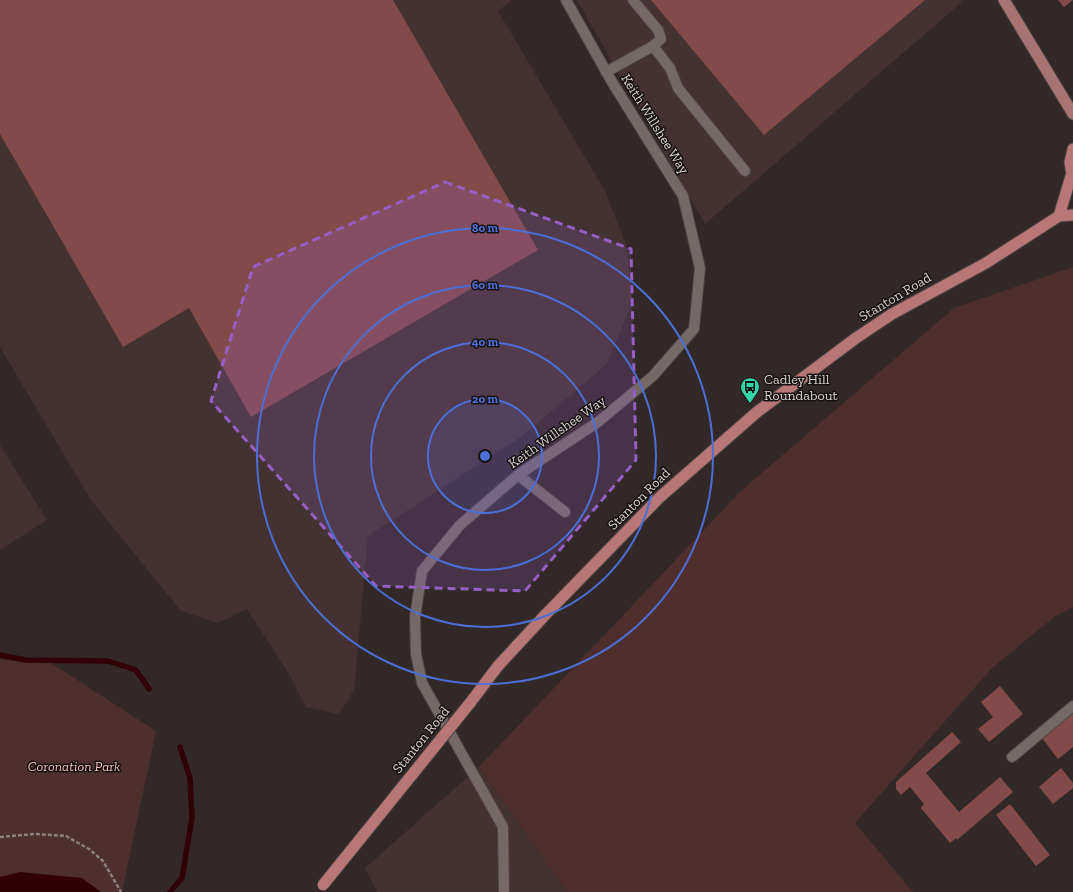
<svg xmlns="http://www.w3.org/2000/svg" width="1073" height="892" font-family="'Zilla Slab',serif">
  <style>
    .built { fill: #433231 }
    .green { fill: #4f2e2e }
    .water { fill: #300006 }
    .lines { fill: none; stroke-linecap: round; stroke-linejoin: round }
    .stream { stroke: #300006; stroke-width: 5.5 }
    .building { fill: #834a4a }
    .service-casing { stroke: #4c4343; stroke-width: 12 }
    .primary-casing { stroke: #4c4343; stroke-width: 13 }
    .trunk-casing { stroke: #4c4343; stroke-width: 13 }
    .path { stroke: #8a8282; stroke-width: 2.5; stroke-dasharray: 4 2; stroke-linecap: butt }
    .service { stroke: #756968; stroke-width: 10 }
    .primary { stroke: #a87373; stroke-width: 11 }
    .trunk { stroke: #b97676; stroke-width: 11 }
    .trunk-bridge-casing { stroke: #4c4343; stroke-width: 13; stroke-linecap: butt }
    .trunk-bridge { stroke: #b97676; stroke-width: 11 }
    .marked { fill: #975ec5; fill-opacity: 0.2; stroke: #975ec5; stroke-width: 3; stroke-dasharray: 8 5; stroke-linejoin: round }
    .ring { fill: none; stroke: #4c6fd6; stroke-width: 2 }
    .labels { text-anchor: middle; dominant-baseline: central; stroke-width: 3; stroke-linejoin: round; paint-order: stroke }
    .street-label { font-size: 14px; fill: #d9d2d2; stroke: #171212 }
    .poi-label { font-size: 14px; fill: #d9d2d2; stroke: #171212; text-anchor: start }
    .park-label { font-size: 14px; font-style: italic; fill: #f6bdbc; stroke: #171212 }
    .centre { fill: #4c6fd6; stroke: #171212; stroke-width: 2 }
    .ring-label { font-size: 12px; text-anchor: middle; font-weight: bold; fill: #4c6fd6; stroke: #171212; stroke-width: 3; stroke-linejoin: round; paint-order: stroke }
  </style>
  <rect width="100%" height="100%" fill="#332828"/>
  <path class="built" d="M0 0H512L498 11 605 191 627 247 632 304 607 364 521 437 368 536 354 690 339 714 306 707 288 672 247 609 218 623 181 611 91 500 0 347Z
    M577 0H960L962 2 705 224Z
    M0 445 47 520 0 550Z
    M479 767 567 892H377L365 868Z"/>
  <path class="green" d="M1073 267V607L1054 617 991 669 855 823 913 892H567L479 767 742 490 954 308Z
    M0 660 51 663 156 731 122 892H0Z"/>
  <path class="water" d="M20 872 82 878 101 892H0V877Z"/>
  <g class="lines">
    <path class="stream" d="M0 655 25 660 108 661 136 670 149 689
      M170 892 182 878 192 818 190 778 180 747"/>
  </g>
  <path class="building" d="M0 0H393L538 250 251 417 189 308 123 347 0 134Z
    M651 0H925L764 135Z
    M1058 0H1073L1064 7Z
    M1000 686 1023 714 989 742 978 729 993 717 981 702Z
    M1073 713V747L1058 759 1042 738Z
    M952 732 961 742 926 773 959 812 1000 777 1013 792 957 840 956 838 950 843 921 808 924 804 910 787 901 795 896 789V782Z
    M1061 768 1073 783V788L1053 804 1039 787Z
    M1010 804 1050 855 1036 866 996 815Z"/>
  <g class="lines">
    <defs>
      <path id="service" d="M653 46 670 68 678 88 745 171
        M606 72 653 46 661 39 658 30 633 0
        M518 475 565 512
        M1012 757 1073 706
        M504 892 503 827 422 683 416 654 415 617 422 571 460 525 518 475 598 422 653 376 694 329 700 268 683 196 612 82 566 0"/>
      <path id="primary" d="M1004 0 1073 114"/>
      <path id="trunk" d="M1073 182 1070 162 1073 149
        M1059 216 1071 176
        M470 703 498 666 547 613 660 497 757 412 856 338 892 314 986 263 1059 216 1073 215"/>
    </defs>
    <use href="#service" class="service-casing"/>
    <use href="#primary" class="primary-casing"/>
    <use href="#trunk" class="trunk-casing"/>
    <path class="path" d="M0 837 34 834 66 836 89 849 103 861 121 892"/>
    <use href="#service" class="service"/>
    <use href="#primary" class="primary"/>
    <use href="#trunk" class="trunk"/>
    <defs>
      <path id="trunk-bridge" d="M323 885 470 703"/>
    </defs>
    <use href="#trunk-bridge" class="trunk-bridge-casing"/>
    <use href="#trunk-bridge" class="trunk-bridge"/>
  </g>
  <path class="marked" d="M445 182 631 249 636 460 525 591 376 586 211 401 253 267Z"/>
  <circle cx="485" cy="456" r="57" fill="#4c6fd6" fill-opacity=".12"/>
  <g class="ring">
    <circle cx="485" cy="456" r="57"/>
    <circle cx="485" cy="456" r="114"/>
    <circle cx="485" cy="456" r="171"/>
    <circle cx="485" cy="456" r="228"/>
  </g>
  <defs>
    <symbol id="bus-pin" viewBox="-11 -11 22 30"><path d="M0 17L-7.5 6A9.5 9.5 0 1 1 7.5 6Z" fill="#31d4a9" stroke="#171212"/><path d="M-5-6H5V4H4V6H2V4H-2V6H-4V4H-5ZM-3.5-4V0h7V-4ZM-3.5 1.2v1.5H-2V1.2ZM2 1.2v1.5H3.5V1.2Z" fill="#111"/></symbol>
  </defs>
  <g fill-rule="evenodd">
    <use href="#bus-pin" x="739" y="376" width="22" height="30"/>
  </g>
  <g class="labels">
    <g class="street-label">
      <text transform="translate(655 124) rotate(58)">Keith Willshee Way</text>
      <text transform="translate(895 297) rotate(-31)">Stanton Road</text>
      <text transform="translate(557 432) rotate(-35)">Keith Willshee Way</text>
      <text transform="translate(639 499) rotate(-45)">Stanton Road</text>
      <text transform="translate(421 740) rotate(-51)">Stanton Road</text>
    </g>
    <g class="poi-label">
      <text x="764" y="379">Cadley Hill<tspan x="764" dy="16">Roundabout</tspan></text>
    </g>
    <g class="park-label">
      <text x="74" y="766">Coronation Park</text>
    </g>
  </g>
  <circle cx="485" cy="456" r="6" class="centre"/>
  <g class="ring-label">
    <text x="485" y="232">80 m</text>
    <text x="485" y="289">60 m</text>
    <text x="485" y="346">40 m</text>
    <text x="485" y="403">20 m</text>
  </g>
</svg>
